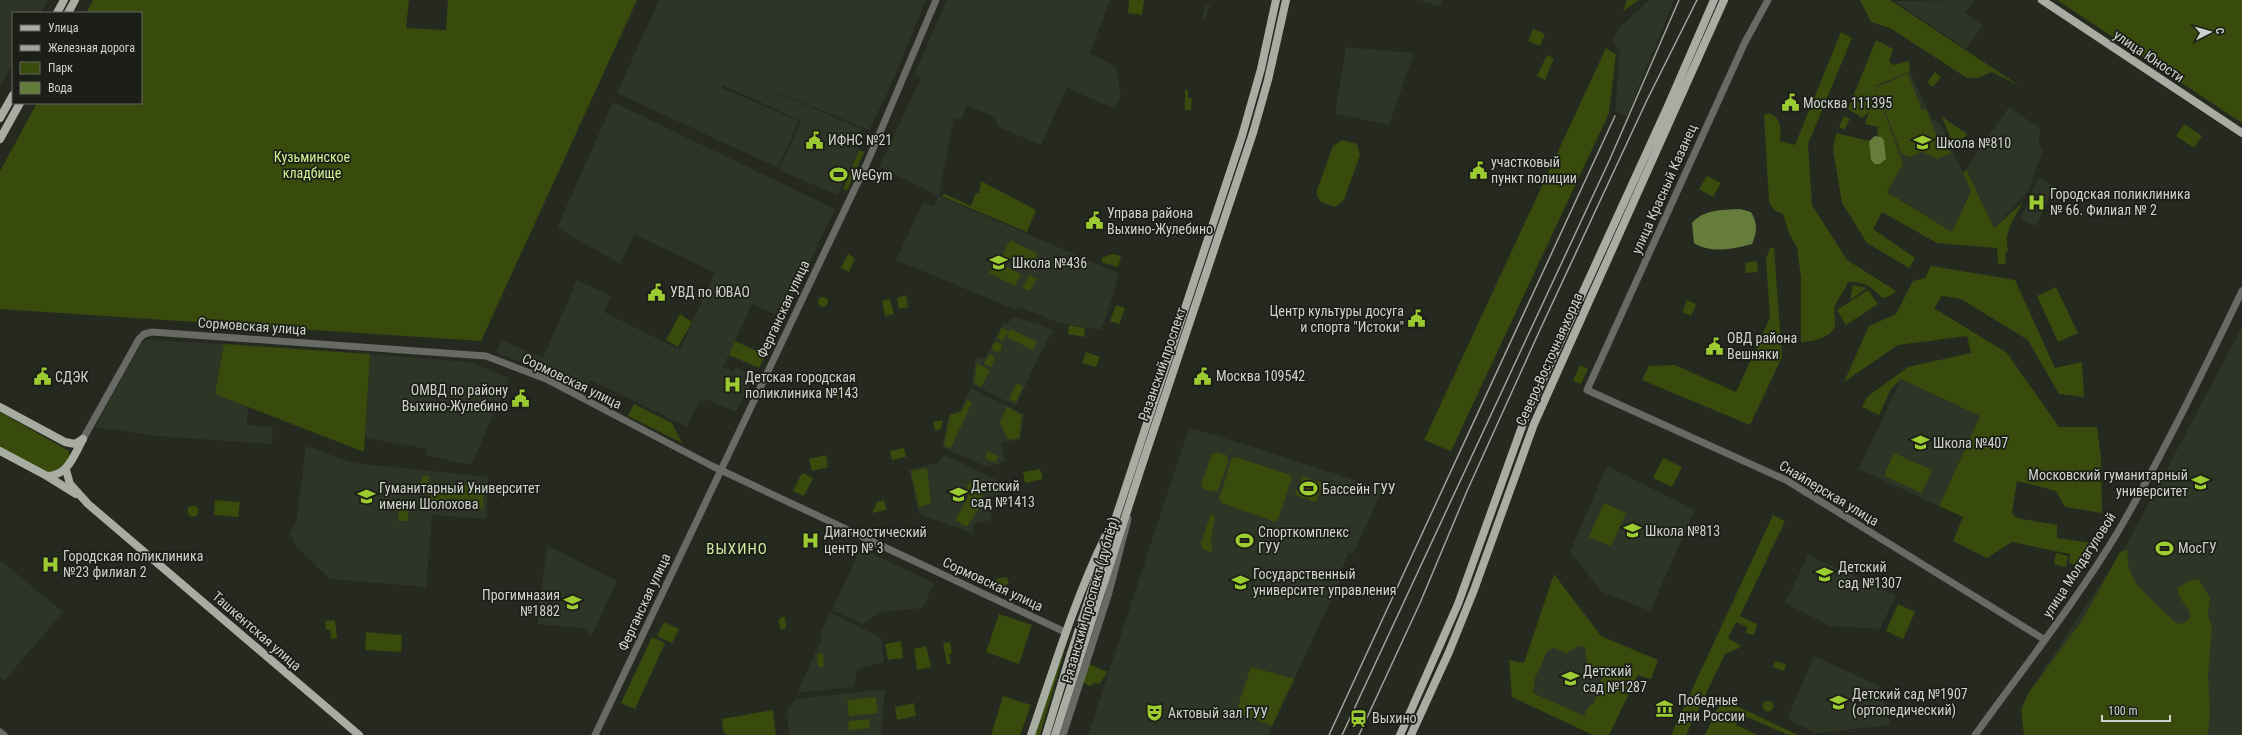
<svg xmlns="http://www.w3.org/2000/svg" width="2242" height="735" font-family="'Roboto Condensed',sans-serif">
  <style>
    .built { fill: #2e3426 }
    .green { fill: #384b0c; fill-rule: evenodd }
    .water { fill: #657c3b }
    .lines { fill: none; stroke-linecap: round; stroke-linejoin: round }
    .minor { stroke: #686a65; stroke-width: 7 }
    .major { stroke: #a8aca3; stroke-width: 8 }
    .rail { stroke: #a0a39c; stroke-width: 1.5 }
    .labels { text-anchor: middle; dominant-baseline: central; stroke-width: 3.5; stroke-linejoin: round; paint-order: stroke }
    .street-label { font-size: 14px; fill: #d0d3cd; stroke: #1c1f17 }
    .poi-label { font-size: 14px; fill: #d0d3cd; stroke: #1c1f17; text-anchor: start }
    .park-label { font-size: 14px; fill: #cff294; stroke: #1c1f17 }
    .neighbourhood-label { font-size: 15px; letter-spacing: 1px; fill: #ceeaa1; stroke: #1c1f17 }
  </style>
  <rect width="100%" height="100%" fill="#252920"/>
  <path class="built" d="M0 0H48L41 13H13V64L0 87Z
    M659 0H926L887 94 869 130 729 72 862 129 855 145 859 148 838 195 779 170 801 121 723 85 722 88 799 121 778 168 617 93Z
    M947 0H1110L1090 53 1116 67 1121 96 1115 109 1067 88 1041 145 999 127 994 117 967 105 962 119 954 118 939 196 1118 273 1114 293 1101 330 1060 323 1018 307 1016 310 896 260 923 202 933 207 939 196 879 167 921 78 914 75Z
    M1417 0H1442L1440 6Z
    M1649 0H1674L1627 116 1615 111 1620 51 1613 41 1618 29Z
    M1974 0 1965 13 1983 25 1966 49 1894 1Z
    M1205 4 1210 5 1206 19 1202 18Z
    M1346 47 1414 53 1389 125 1335 114Z
    M1910 72 1932 119 1940 123 1971 191 1952 232 1887 192 1875 86Z
    M613 102 835 209 783 318 752 304 723 367 733 372 736 367 754 376 736 412 708 400 699 402 687 427 591 380 586 390 496 352 501 340 543 358 577 280 611 296 604 312 680 350 715 273 634 234 621 264 557 228Z
    M2009 107 2041 129 2038 141 2043 150 2029 190 1994 228 1966 169Z
    M2038 178 2055 186 2036 226 2020 219Z
    M1013 317 1039 324 1053 331 1039 356 1016 406 972 384 975 359 986 357 1003 323 1007 324Z
    M2242 327V735H2049L2042 671 2126 546Z
    M146 340 224 344 215 394 248 407 247 425 273 427 272 444 156 436 95 427 141 344Z
    M370 354 469 362 510 378 471 465 425 455 428 449 365 438Z
    M1901 379 1980 416 1939 506 1859 469Z
    M971 388 1024 414 1020 439 1001 443 1005 462 987 467 942 447 949 414 960 411Z
    M1189 428 1215 435 1383 489 1353 554 1349 553 1339 575 1342 577 1268 735H1088Z
    M306 446 354 463 488 477 486 519 432 515 426 587 330 579 296 546 290 534 297 519Z
    M944 455 1001 482V494L987 498 992 520 975 523 972 533 919 514 909 470 937 463Z
    M1607 466 1695 510 1650 611 1602 592 1570 552Z
    M547 545 617 581 592 635 582 628 537 624Z
    M861 548 934 583 923 608 880 612 863 624 832 610Z
    M1808 555 1896 595 1880 629 1830 626 1785 603Z
    M0 560 63 612 4 681 0 678Z
    M831 613 881 638 884 662 857 669 854 687 797 693 821 640 822 628Z
    M1552 633 1616 660 1588 726 1524 699Z
    M1814 656 1879 686 1891 725 1816 733 1787 719Z
    M885 689 881 735H789L787 711 795 699Z"/>
  <path class="green" d="M93 0H409L406 28 446 30 448 0H637L481 341 0 309V171L37 103H141V13H86Z
    M1129 0H1144L1142 15 1128 13Z
    M1627 0H1639L1623 11Z
    M1860 0H1890L2020 86 1992 72 1978 78H1967L1890 28 1871 22Z
    M2057 0H2242V123Z
    M1533 29 1545 34 1540 46 1528 41Z
    M1841 32 1852 38 1808 144 1812 205 1847 260 1896 291 1890 296 1882 298C1872 286 1864 281 1848 282 1845 290 1838 298 1835 306 1833 312 1836 319 1835 325 1832 338 1812 342 1801 342V278L1797 247 1790 236 1783 214 1774 210 1769 202 1764 115 1769 113C1782 119 1781 128 1780 141L1795 145Z
    M1876 40 1893 49 1889 61 1893 65 1909 61 1910 72 1875 86 1903 164 1887 192 1952 232 1971 191 1963 173 1966 169 1994 228 2022 203C2015 218 2003 233 2008 249L2005 255 2006 264H1998L1997 248 1937 243 1882 212 1873 229 1915 258 1909 268 1867 243 1842 203 1833 149 1836 133 1869 141 1873 162 1886 156 1884 140 1877 135 1878 127 1865 124 1869 112 1862 118 1848 109Z
    M1606 48 1616 54 1609 113 1451 451 1424 440Z
    M1547 55 1554 58 1545 80 1537 76Z
    M1935 72 1941 77 1933 87 1927 83Z
    M1908 74 1922 110 1926 109 1938 140 1945 138 1951 154 1936 159 1923 152 1909 157 1901 153 1876 87Z
    M1185 90H1188V98H1192L1191 110H1185Z
    M1844 116 1850 119 1844 130 1839 127Z
    M1941 116 1967 134 1956 149Z
    M2184 124 2202 136 2194 148 2176 136Z
    M1342 140 1357 144 1360 155 1344 200 1335 207 1321 202 1317 196V190L1333 146Z
    M859 150 864 152 847 191 843 189Z
    M1707 176 1721 183 1713 197 1699 189Z
    M981 181 1036 210 1027 232 941 196 945 194 971 206 975 194 979 193Z
    M1010 240 1038 254 1030 270 1002 256Z
    M1770 248H1774L1782 357 1750 425 1642 380 1649 366 1675 365 1736 392 1770 318 1766 259Z
    M848 254 855 258 849 272 841 268Z
    M1113 254 1121 256 1118 267 1101 262 1103 257Z
    M995 261 1021 274 1015 286 989 273Z
    M1757 261 1758 272 1746 273 1745 263Z
    M1931 266 2015 280 2055 368 2082 362 2084 397 2059 394 2028 340 1961 299 1942 296 1934 308 2007 353 2059 427H2097L2101 457 2102 513 2065 507 2056 491 2017 481 2012 513 2017 518 2057 525V538L2093 543 2077 565 2069 563 2070 554 2012 542 1987 558 1953 541 1963 517 1939 506 1980 416 1901 379 1891 389 1879 415 1862 407 1867 397 1908 367 1971 353 1967 336 1898 345 1844 382 1869 326 1896 314 1913 281 1925 278Z
    M1029 275 1037 279 1030 291 1023 288Z
    M1853 285 1867 288 1850 300Z
    M2056 287 2078 333 2058 342 2037 296Z
    M1868 290 1878 304 1846 325 1837 310Z
    M906 295 908 307 899 309 897 298Z
    M818 302a5 5 0 1 1 10 0a5 5 0 1 1-10 0Z
    M890 299 894 314 885 316 882 301Z
    M1687 300 1696 304 1691 316 1682 312Z
    M1116 305 1125 308 1119 324 1110 321Z
    M680 314 692 322 678 347 666 340Z
    M1069 325 1085 328 1084 337 1068 334Z
    M1002 328 1009 331 1003 341 997 338Z
    M1011 329 1037 342 1033 350 1007 337Z
    M735 341 765 355 759 368 729 355Z
    M992 347a5 5 0 1 1 10 0a5 5 0 1 1-10 0Z
    M224 344 370 354 364 452 215 394Z
    M1086 352 1100 357 1096 367 1082 363Z
    M989 354 995 357 991 367 984 364Z
    M977 363 990 370 981 387 974 383Z
    M1580 365 1588 369 1581 384 1573 381Z
    M1017 383 1023 387 1016 402 1009 399Z
    M847 389 846 397 837 399 838 391Z
    M967 400 972 403 950 449 944 446 950 415 961 412Z
    M634 404 672 423 682 443 628 416Z
    M1007 407 1022 415 1019 438 1008 440 1000 422Z
    M0 412 69 451 70 456 59 473 51 475 0 448Z
    M943 420 941 429 935 431 933 422Z
    M904 448 906 457 892 460 890 451Z
    M988 451 998 456 995 463 985 458Z
    M1217 452 1226 455 1229 459 1218 491 1214 492 1204 489 1201 485 1212 454Z
    M1894 453 1932 470 1922 493 1884 476Z
    M826 455 828 467 812 471 809 459Z
    M1236 457 1290 475 1292 478 1278 520 1275 522 1222 503 1219 499 1232 458Z
    M1663 458 1682 467 1672 487 1653 478Z
    M927 468 931 504 919 507 911 471Z
    M1040 469 1043 479 1025 483 1023 472Z
    M802 473 813 478 804 496 793 491Z
    M422 476H429L428 491 420 490Z
    M1302 476 1323 483 1316 502 1295 495Z
    M981 479 983 501 967 527 955 520 968 498 967 484Z
    M431 483 484 485 483 508 430 505Z
    M215 500 240 502 238 517 214 515Z
    M884 500 886 510 872 513 877 502Z
    M399 502 409 503 408 521H398Z
    M1604 503 1626 513 1611 546 1589 537Z
    M187.5 511a5.5 5.5 0 1 1 11 0a5.5 5.5 0 1 1-11 0Z
    M1211 514 1215 516 1211 539 1212 553 1203 549 1201 543Z
    M1773 515 1785 521 1740 616 1757 624 1754 635 1746 633 1747 627 1736 622 1728 638 1740 645 1739 648 1725 654 1686 735H1671Z
    M2126 550 2128 552C2123 582 2159 604 2177 624 2186 623 2190 621 2190 612L2181 599 2177 588 2193 579 2199 580 2210 598 2208 614 2212 629 2208 675 2210 713 2208 735H2024L2021 710 2029 692 2082 621 2120 552Z
    M2056 553 2068 556 2066 567 2054 564Z
    M1554 574 1601 636 1658 660 1651 679 1638 675 1609 735H1593L1512 697 1509 660 1524 663ZM1578 646 1585 647 1587 665 1597 669 1603 674 1594 703 1588 707 1584 716 1533 693 1535 678 1548 650 1555 648 1566 654Z
    M1007 577 1009 584 997 587 996 579Z
    M1898 604 1915 612 1903 639 1886 631Z
    M999 614 1032 625 1019 664 986 652Z
    M782 617H785L786 628 781 630 778 620Z
    M1074 618 1040 735H1034Z
    M335 620 337 638 331 639 330 630H326L325 621Z
    M664 622 679 629 672 643 657 636Z
    M366 632 402 635 401 652 365 650Z
    M652 637 665 643 635 709 621 703Z
    M901 641 903 658 888 660 885 644Z
    M950 642 952 654H949L951 663 947 664 943 643Z
    M926 646 931 667 917 670 914 649Z
    M823 653 824 666 818 667 817 654Z
    M1775 661 1786 664 1784 671 1773 667Z
    M1089 664 1108 672 1099 684 1095 683 1090 686 1083 683Z
    M1251 667 1294 679 1272 726 1236 712Z
    M1003 696 1031 705 1020 735H991Z
    M876 697 878 713 849 716 847 700Z
    M1722 699 1798 735H1789L1740 714 1736 725 1758 735H1705Z
    M1762.5 706a5.5 5.5 0 1 1 11 0a5.5 5.5 0 1 1-11 0Z
    M914 703 916 716 897 720 895 707Z
    M773 710 776 735H726L723 730 722 719Z
    M869 719 870 728 849 730 848 721Z"/>
  <path class="water" d="M1875 136 1881 137 1884 140 1886 159 1880 164H1875L1871 160 1869 141Z
    M1740 209 1751 212C1758 224 1757 232 1752 244 1734 249 1711 254 1694 243L1692 223C1704 209 1723 210 1740 209Z"/>
  <g class="lines">
    <path class="minor" d="M1768 0 1745 42 1587 390 1786 480 2045 640
      M83 439 139 339 144 334 152 332 486 356 546 379 712 466 1065 632
      M0 732 4 735
      M595 735 867 163 936 0
      M1063 735 1108 596 1128 519
      M1975 735C2024 667 2076 602 2119 530 2164 452 2203 372 2242 291"/>
    <path class="major" d="M2042 0 2242 133
      M57 13 64 0
      M68 13 75 0
      M0 118 13 95
      M0 139 20 103
      M0 407 65 442 75 444 83 439
      M0 451 47 476 76 494
      M66 470 70 484 88 504 359 735
      M47 476C68 476 74 455 83 439
      M1031 735C1054 668 1074 601 1105 537
      M1046 735 1071 653 1242 136 1261 69 1276 0
      M1055 735 1140 471 1253 133 1268 80 1286 0
      M1400 735 1458 604 1524 421 1668 106 1714 0
      M1411 735 1449 652 1474 590 1534 424 1724 0"/>
    <path class="rail" d="M1329 735 1615 116
      M1342 735 1610 159 1679 0
      M1359 735 1420 603 1467 491 1539 332 1647 100 1697 0"/>
  </g>
  <defs>
    <symbol id="civic-bare" viewBox="-9 -9 18 18"><path d="M-.6-6.5H3V-4.5H.6V-3L4-1V1h2V6H-6V1h2V-1L-.6-3ZM-1.2 2.5V6h2.4V2.5Z" fill="#9cca31" stroke="#1c1f17" stroke-width="2.5" paint-order="stroke"/></symbol>
    <symbol id="school-bare" viewBox="-9 -9 18 18"><path d="M0-5L7-2L0 1L-7-2ZM-4 1L0 2.5L4 1V4Q0 6-4 4Z" fill="#9cca31" stroke="#1c1f17" stroke-width="2.5" paint-order="stroke"/></symbol>
    <symbol id="stadium-bare" viewBox="-9 -9 18 18"><path d="M0-5a6.5 5 0 1 0 0 10a6.5 5 0 1 0 0-10ZM-3.5-1.8h7v3.6h-7Z" fill="#9cca31" stroke="#1c1f17" stroke-width="2.5" paint-order="stroke"/></symbol>
    <symbol id="hospital-bare" viewBox="-9 -9 18 18"><path d="M-5-5h3v3.5h4V-5h3V5h-3V1.5h-4V5h-3Z" fill="#9cca31" stroke="#1c1f17" stroke-width="2.5" paint-order="stroke"/></symbol>
    <symbol id="university-bare" viewBox="-9 -9 18 18"><path d="M0-5L7-2L0 1L-7-2ZM-4 1L0 2.5L4 1V4Q0 6-4 4Z" fill="#9cca31" stroke="#1c1f17" stroke-width="2.5" paint-order="stroke"/></symbol>
    <symbol id="museum-bare" viewBox="-9 -9 18 18"><path d="M0-6L6-3V-2H-6V-3ZM-5-1h2V3h-2ZM-1-1h2V3h-2ZM3-1h2V3H3ZM-6 4H6V6H-6Z" fill="#9cca31" stroke="#1c1f17" stroke-width="2.5" paint-order="stroke"/></symbol>
    <symbol id="theatre-bare" viewBox="-9 -9 18 18"><path d="M-5-5.5Q0-4 5-5.5V0Q5 5 0 6Q-5 5-5 0ZM-3.3-2.5H-1v1.5H-3.3ZM1-2.5H3.3v1.5H1ZM-2.8 1Q0 5.5 2.8 1Z" fill="#9cca31" stroke="#1c1f17" stroke-width="2.5" paint-order="stroke"/></symbol>
    <symbol id="station-bare" viewBox="-9 -9 18 18"><path d="M-3-6H3Q5-6 5-4V2Q5 4 3 4L4.5 6H3L1.5 4h-3L-3 6H-4.5L-3 4Q-5 4-5 2V-4Q-5-6-3-6ZM-3.5-4v3h7v-3ZM-3.5 1v1.5H-2V1ZM2 1v1.5H3.5V1Z" fill="#9cca31" stroke="#1c1f17" stroke-width="2.5" paint-order="stroke"/></symbol>
  </defs>
  <g fill-rule="evenodd">
    <use href="#civic-bare" x="1778" y="90" width="25" height="25"/>
    <use href="#civic-bare" x="802" y="128" width="25" height="25"/>
    <use href="#school-bare" x="1910" y="130" width="25" height="25"/>
    <use href="#civic-bare" x="1466" y="158" width="25" height="25"/>
    <use href="#stadium-bare" x="826" y="162" width="25" height="25"/>
    <use href="#hospital-bare" x="2024" y="190" width="25" height="25"/>
    <use href="#civic-bare" x="1082" y="208" width="25" height="25"/>
    <use href="#school-bare" x="986" y="250" width="25" height="25"/>
    <use href="#civic-bare" x="644" y="280" width="25" height="25"/>
    <use href="#civic-bare" x="1404" y="306" width="25" height="25"/>
    <use href="#civic-bare" x="1702" y="334" width="25" height="25"/>
    <use href="#civic-bare" x="1190" y="364" width="25" height="25"/>
    <use href="#civic-bare" x="30" y="364" width="25" height="25"/>
    <use href="#hospital-bare" x="720" y="372" width="25" height="25"/>
    <use href="#civic-bare" x="508" y="386" width="25" height="25"/>
    <use href="#school-bare" x="1908" y="430" width="25" height="25"/>
    <use href="#university-bare" x="2188" y="470" width="25" height="25"/>
    <use href="#stadium-bare" x="1296" y="476" width="25" height="25"/>
    <use href="#school-bare" x="946" y="482" width="25" height="25"/>
    <use href="#university-bare" x="354" y="484" width="25" height="25"/>
    <use href="#school-bare" x="1620" y="518" width="25" height="25"/>
    <use href="#hospital-bare" x="798" y="528" width="25" height="25"/>
    <use href="#stadium-bare" x="1232" y="528" width="25" height="25"/>
    <use href="#stadium-bare" x="2152" y="536" width="25" height="25"/>
    <use href="#hospital-bare" x="38" y="552" width="25" height="25"/>
    <use href="#school-bare" x="1812" y="562" width="25" height="25"/>
    <use href="#university-bare" x="1228" y="570" width="25" height="25"/>
    <use href="#school-bare" x="560" y="590" width="25" height="25"/>
    <use href="#school-bare" x="1558" y="666" width="25" height="25"/>
    <use href="#school-bare" x="1826" y="690" width="25" height="25"/>
    <use href="#museum-bare" x="1652" y="696" width="25" height="25"/>
    <use href="#theatre-bare" x="1142" y="700" width="25" height="25"/>
    <use href="#station-bare" x="1346" y="706" width="25" height="25"/>
  </g>
  <g class="labels">
    <g class="street-label">
      <text transform="translate(2149 56) rotate(34)">улица Юности</text>
      <text transform="translate(1664 189) rotate(-66)">улица Красный Казанец</text>
      <text transform="translate(783 309) rotate(-65)">Ферганская улица</text>
      <text transform="translate(252 326) rotate(4)">Сормовская улица</text>
      <text transform="translate(1549 359) rotate(-66)">Северо-Восточная хорда</text>
      <text transform="translate(1162 364) rotate(-71)">Рязанский проспект</text>
      <text transform="translate(572 381) rotate(26)">Сормовская улица</text>
      <text transform="translate(1829 493) rotate(31)">Снайперская улица</text>
      <text transform="translate(2079 565) rotate(-57)">улица Молдагуловой</text>
      <text transform="translate(993 584) rotate(25)">Сормовская улица</text>
      <text transform="translate(1090 600) rotate(-74)">Рязанский проспект (дублёр)</text>
      <text transform="translate(644 602) rotate(-65)">Ферганская улица</text>
      <text transform="translate(257 631) rotate(41)">Ташкентская улица</text>
    </g>
    <g class="poi-label">
      <text x="1803" y="103">Москва 111395</text>
      <text x="828" y="140">ИФНС №21</text>
      <text x="1936" y="143">Школа №810</text>
      <text x="1491" y="162">участковый<tspan x="1491" dy="16">пункт полиции</tspan></text>
      <text x="851" y="175">WeGym</text>
      <text x="2050" y="194">Городская поликлиника<tspan x="2050" dy="16">№ 66. Филиал № 2</tspan></text>
      <text x="1107" y="213">Управа района<tspan x="1107" dy="16">Выхино-Жулебино</tspan></text>
      <text x="1012" y="263">Школа №436</text>
      <text x="670" y="292">УВД по ЮВАО</text>
      <text x="1404" y="311" text-anchor="end">Центр культуры досуга<tspan x="1404" dy="16">и спорта "Истоки"</tspan></text>
      <text x="1727" y="338">ОВД района<tspan x="1727" dy="16">Вешняки</tspan></text>
      <text x="1216" y="376">Москва 109542</text>
      <text x="55" y="377">СДЭК</text>
      <text x="745" y="377">Детская городская<tspan x="745" dy="16">поликлиника №143</tspan></text>
      <text x="508" y="390" text-anchor="end">ОМВД по району<tspan x="508" dy="16">Выхино-Жулебино</tspan></text>
      <text x="1933" y="443">Школа №407</text>
      <text x="2188" y="475" text-anchor="end">Московский гуманитарный<tspan x="2188" dy="16">университет</tspan></text>
      <text x="971" y="486">Детский<tspan x="971" dy="16">сад №1413</tspan></text>
      <text x="379" y="488">Гуманитарный Университет<tspan x="379" dy="16">имени Шолохова</tspan></text>
      <text x="1322" y="489">Бассейн ГУУ</text>
      <text x="1645" y="531">Школа №813</text>
      <text x="824" y="532">Диагностический<tspan x="824" dy="16">центр № 3</tspan></text>
      <text x="1258" y="532">Спорткомплекс<tspan x="1258" dy="16">ГУУ</tspan></text>
      <text x="2178" y="548">МосГУ</text>
      <text x="63" y="556">Городская поликлиника<tspan x="63" dy="16">№23 филиал 2</tspan></text>
      <text x="1838" y="567">Детский<tspan x="1838" dy="16">сад №1307</tspan></text>
      <text x="1253" y="574">Государственный<tspan x="1253" dy="16">университет управления</tspan></text>
      <text x="560" y="595" text-anchor="end">Прогимназия<tspan x="560" dy="16">№1882</tspan></text>
      <text x="1583" y="671">Детский<tspan x="1583" dy="16">сад №1287</tspan></text>
      <text x="1852" y="694">Детский сад №1907<tspan x="1852" dy="16">(ортопедический)</tspan></text>
      <text x="1678" y="700">Победные<tspan x="1678" dy="16">дни России</tspan></text>
      <text x="1168" y="713">Актовый зал ГУУ</text>
      <text x="1372" y="718">Выхино</text>
    </g>
    <g class="park-label">
      <text x="312" y="157">Кузьминское<tspan x="312" dy="16">кладбище</tspan></text>
    </g>
    <g class="neighbourhood-label">
      <text x="737" y="549">ВЫХИНО</text>
    </g>
  </g>
  <rect x="12" y="12" width="130" height="92" fill="#1c1f17" stroke="#646760"/>
  <rect x="20" y="25" width="20" height="6" fill="#a8aca3" stroke="#646760"/>
  <text x="48" y="32" font-size="12" fill="#d0d3cd">Улица</text>
  <rect x="20" y="45" width="20" height="6" fill="#a0a39c" stroke="#646760"/>
  <text x="48" y="52" font-size="12" fill="#d0d3cd">Железная дорога</text>
  <rect x="20" y="62" width="20" height="12" fill="#384b0c" stroke="#646760"/>
  <text x="48" y="72" font-size="12" fill="#d0d3cd">Парк</text>
  <rect x="20" y="82" width="20" height="12" fill="#657c3b" stroke="#646760"/>
  <text x="48" y="92" font-size="12" fill="#d0d3cd">Вода</text>
  <g transform="translate(2210 32) rotate(84)" stroke="#1c1f17" stroke-width="3" paint-order="stroke">
  <path d="M0-3L7 15L0 10L-7 15Z" fill="#d0d3cd"/>
  <text y="-6" font-size="11" font-weight="bold" text-anchor="middle" fill="#d0d3cd">С</text>
  </g>
  <path d="M2102 715v6h68v-6" fill="none" stroke="#d0d3cd" stroke-width="2"/>
  <text x="2108" y="715" font-size="12" fill="#d0d3cd" stroke="#1c1f17" stroke-width="3" paint-order="stroke">100 m</text>
</svg>
